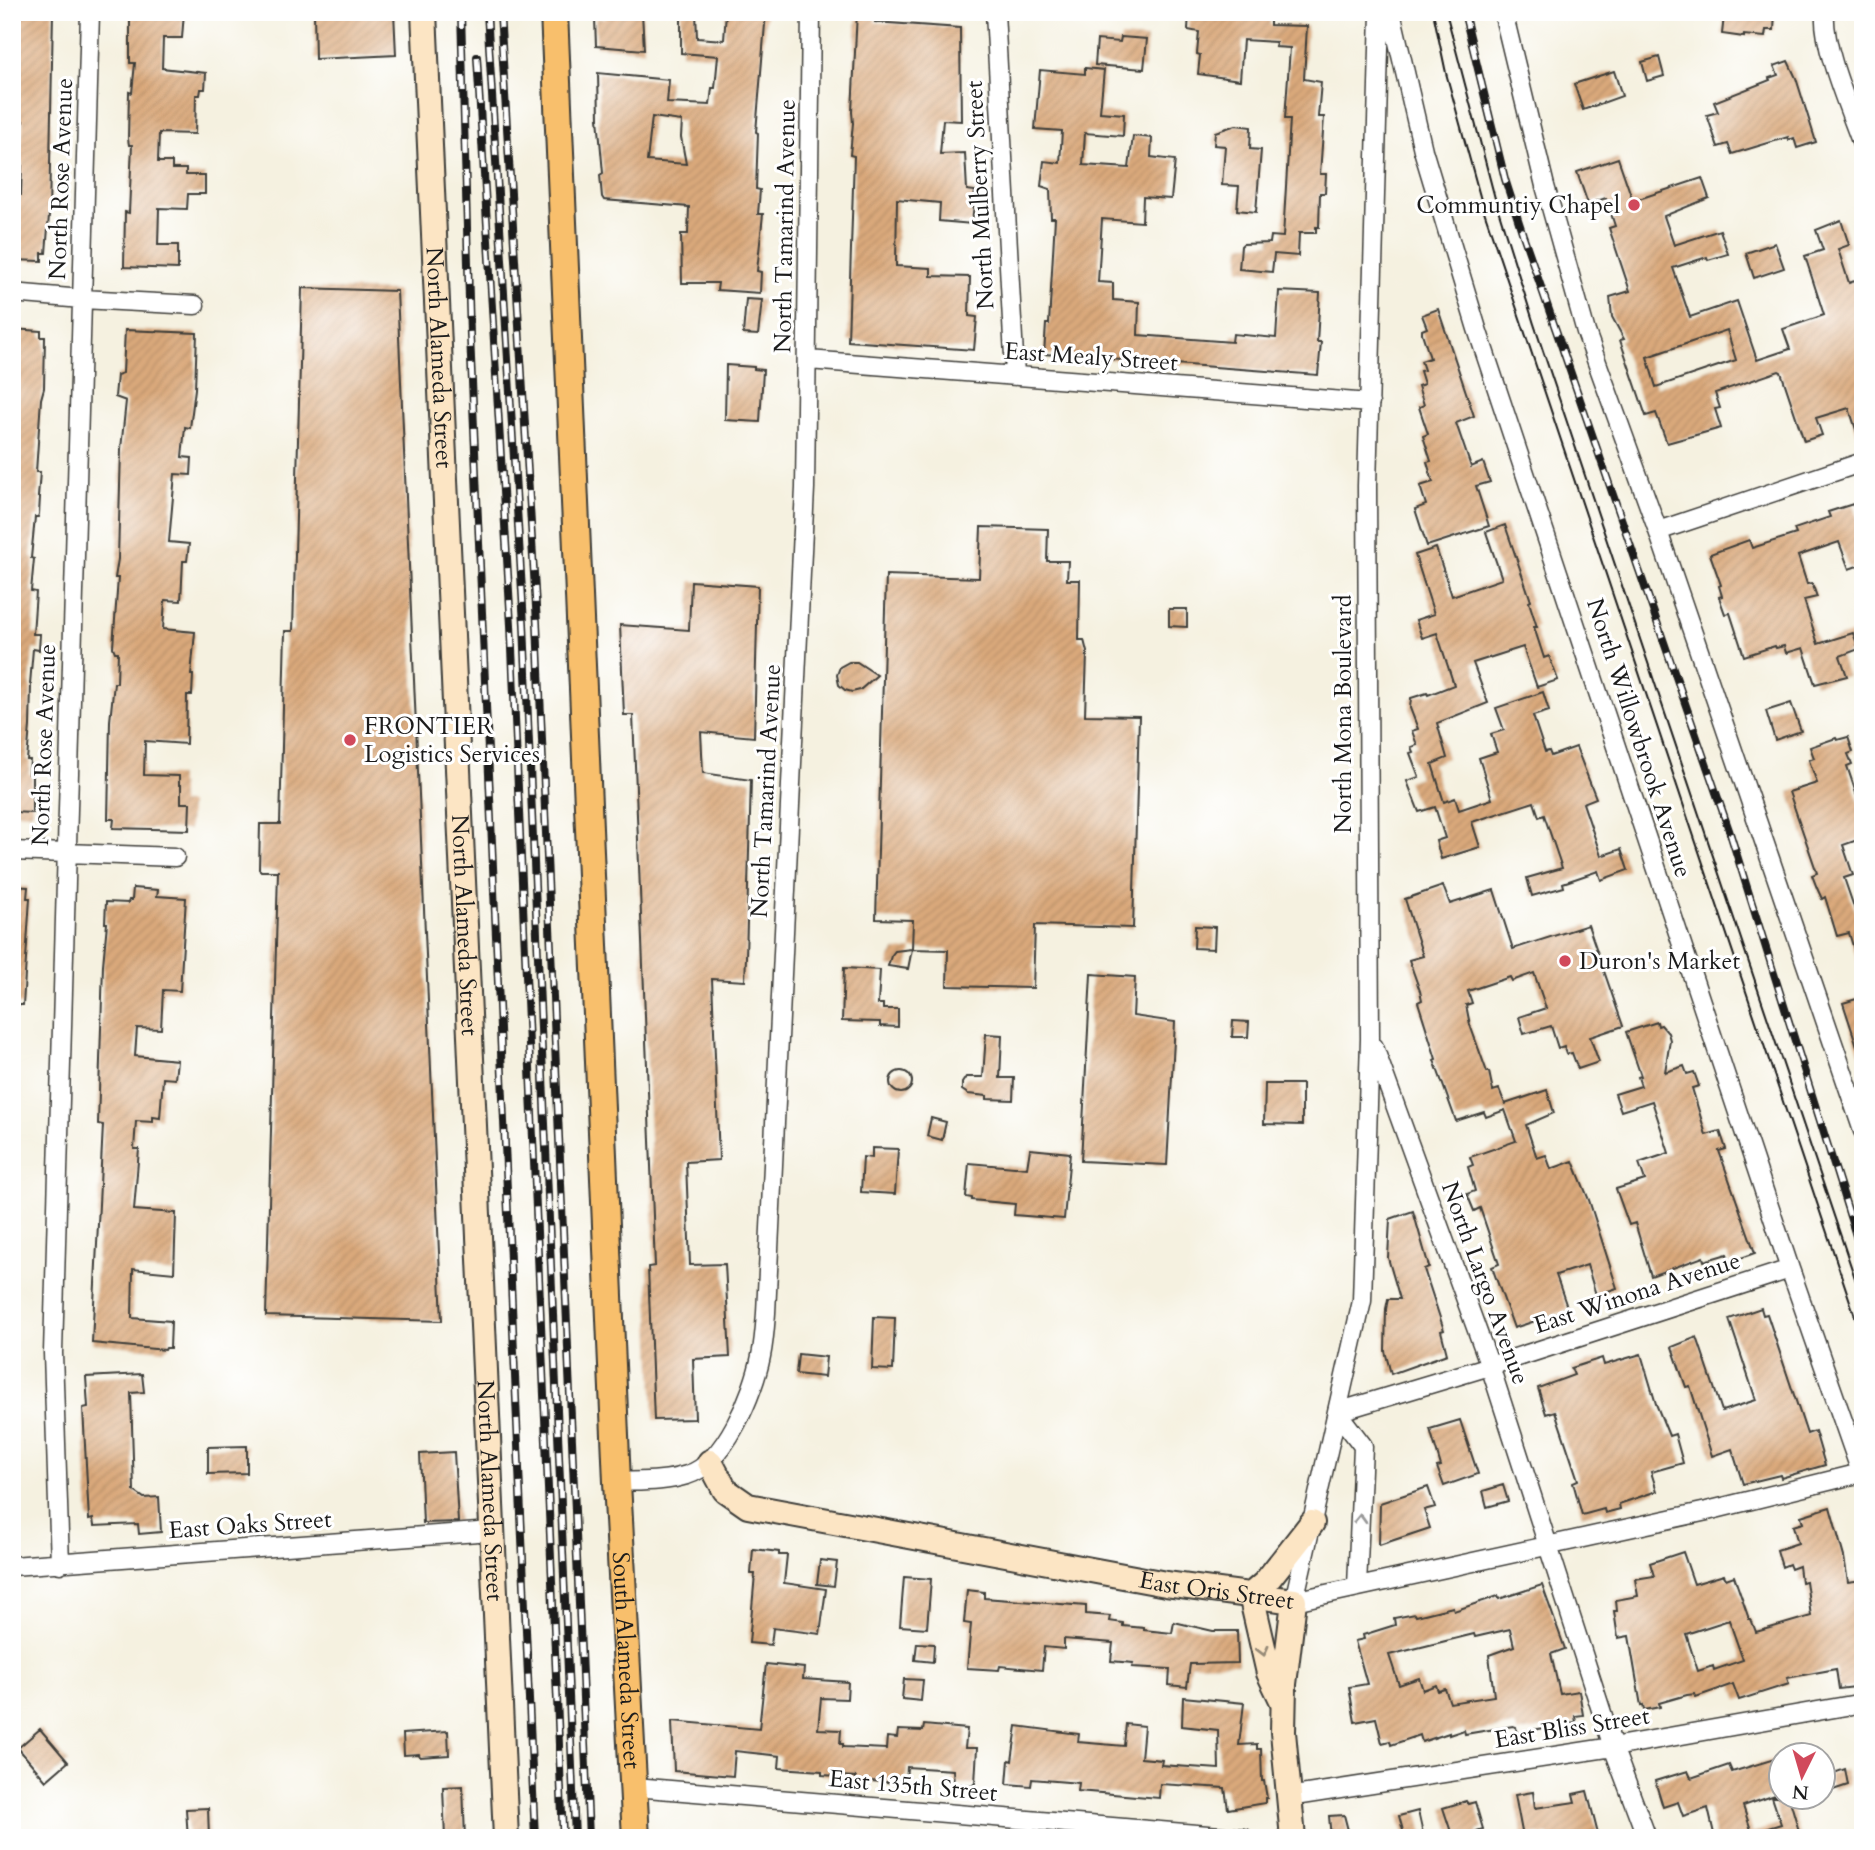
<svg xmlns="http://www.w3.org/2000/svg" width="1875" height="1850" font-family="Cardo,serif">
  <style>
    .building { fill: url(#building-hatch); fill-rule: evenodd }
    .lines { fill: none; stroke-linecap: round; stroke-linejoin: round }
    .street-casing { stroke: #3d3c39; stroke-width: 21 }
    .secondary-casing { stroke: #3d3c39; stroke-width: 28 }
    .primary-casing { stroke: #3d3c39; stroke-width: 30 }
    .street { stroke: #fff; stroke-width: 18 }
    .secondary { stroke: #fce5c4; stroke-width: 24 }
    .primary { stroke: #f8bf6c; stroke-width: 26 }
    .tram { stroke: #1c1c1c; stroke-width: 2 }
    .rail-casing { stroke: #1c1c1c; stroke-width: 8 }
    .rail { stroke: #fff; stroke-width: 5; stroke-dasharray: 16; stroke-linecap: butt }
    .oneway { stroke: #999 }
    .oneway2 { stroke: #978b78 }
    .poi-dot { fill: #d1495b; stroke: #fff; stroke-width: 2.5 }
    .labels { text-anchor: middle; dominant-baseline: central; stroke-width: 6; stroke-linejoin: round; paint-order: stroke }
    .street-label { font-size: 24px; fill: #1c1c1c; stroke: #fff }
    .poi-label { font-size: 24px; fill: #1c1c1c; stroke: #fff; text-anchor: start }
  </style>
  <defs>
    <pattern id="building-hatch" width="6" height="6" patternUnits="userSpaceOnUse" patternTransform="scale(1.75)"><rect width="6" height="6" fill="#daa97b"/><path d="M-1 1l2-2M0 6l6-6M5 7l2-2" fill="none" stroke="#ba916a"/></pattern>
  </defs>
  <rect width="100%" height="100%" fill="#fff"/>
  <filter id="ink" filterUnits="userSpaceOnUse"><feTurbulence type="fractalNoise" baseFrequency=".0143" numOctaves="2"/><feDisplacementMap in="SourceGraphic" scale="14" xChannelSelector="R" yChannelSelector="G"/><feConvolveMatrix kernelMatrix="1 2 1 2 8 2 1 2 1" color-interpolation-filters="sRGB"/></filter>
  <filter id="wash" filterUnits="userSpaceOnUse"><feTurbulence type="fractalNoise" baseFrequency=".00686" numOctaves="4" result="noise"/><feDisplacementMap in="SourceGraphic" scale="28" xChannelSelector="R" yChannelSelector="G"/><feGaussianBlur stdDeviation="1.57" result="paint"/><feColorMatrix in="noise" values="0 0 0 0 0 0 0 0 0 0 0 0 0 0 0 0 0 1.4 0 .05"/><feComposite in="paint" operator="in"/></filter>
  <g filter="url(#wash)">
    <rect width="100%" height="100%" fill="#f5f1e0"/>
    <g id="blocks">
      <path class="building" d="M17 12H53L49 215 46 253H42V261L12 260V194L21 195 22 162H20L23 121 12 120V100H16Z
        M130 12H184L182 38H163L162 68 206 73 205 89H201L200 95H196L195 134 159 133 158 162H172V169H186V175H205V194H188L187 209 159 208 158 245H178V269L124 267 125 212 129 213 132 145H129L128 139 129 92 132 93 135 63H130Z
        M314 12H394L396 55 315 59Z
        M606 12H642L644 50 596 46 595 18H606Z
        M681 12H696L697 38 724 40 726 12H766L756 132 758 133 756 189 760 190 758 214H763L757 271 761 272 760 293 717 290 718 283H682L681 234H688L689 207 604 200 602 197 600 175 603 173 598 118H599L598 73 669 80 667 103 710 105 712 88H715L718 56 681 53ZM652 117 682 121 681 137 686 164 647 161Z
        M857 12H876L875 22 960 28 961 121 943 120 940 154 965 153 967 190 975 191 972 224 939 221 940 203 897 199 896 264V266L931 268V276L970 277 969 316 977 317 974 350 848 341 854 156 850 155 853 123 852 112Z
        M1189 12 1270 15V25L1307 26 1304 79 1321 82 1318 117H1324L1320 174H1326L1325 193H1320L1319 227H1316V233H1299L1298 256 1274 254 1272 272 1239 269 1241 246 1243 244 1270 243 1271 236 1283 237 1290 119H1285L1290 48 1275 47 1276 42 1243 40 1240 80 1198 74 1200 55 1197 54 1199 32 1188 30Z
        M1741 12H1775L1774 30H1766L1765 37 1744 35V37L1722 34 1724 16 1740 17Z
        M1121 37 1147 39 1144 69 1095 65 1097 40 1120 42Z
        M1659 57 1664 76 1647 81 1642 62Z
        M1788 61 1796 78 1816 142 1797 148 1794 138 1789 140 1788 137 1732 154 1728 144 1718 147 1707 115 1718 112 1714 102 1770 80 1769 78 1778 75 1774 66Z
        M1085 68 1104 70 1100 112 1124 114 1123 136 1085 133 1083 165 1129 168 1133 136 1152 138 1151 157 1175 160 1171 199 1143 197 1142 222 1102 219 1098 282 1113 283V300L1139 302 1138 335 1232 342 1233 334 1276 338 1279 291 1320 293 1317 342H1321L1318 375 1044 354 1046 324H1049L1055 218H1051L1050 189 1041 186 1044 161 1060 163 1062 131 1035 129 1040 70 1085 74Z
        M1614 71 1622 96 1583 110 1574 84Z
        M1236 125 1251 127 1250 149 1261 150 1256 212 1237 210 1239 186 1222 185 1225 146 1214 145 1215 132Z
        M1618 158 1633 201 1702 178 1709 198 1664 216 1674 245 1720 230 1728 254 1708 260 1707 257 1673 268 1690 317 1737 301 1757 360 1790 349 1783 329 1824 315 1805 256 1823 250 1816 230 1841 220 1849 245 1838 249 1849 283 1863 278V441L1860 442 1849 408 1816 418 1822 435 1804 441 1781 372 1779 371 1715 393 1720 408 1715 409 1721 428 1667 443 1656 413 1646 416 1620 340 1624 339 1612 317 1610 297 1630 291 1609 228 1615 226 1606 198 1588 204 1577 172ZM1727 330 1736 360 1656 387 1647 357Z
        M1775 243 1784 268 1754 278 1746 253Z
        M302 288 397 291 442 1321 266 1316 278 871H261L259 869 260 824H280L285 631H293Z
        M746 299 762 300 758 335 743 334Z
        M1438 309 1474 416 1456 423 1471 467 1483 462 1490 482 1476 486 1489 526 1427 546 1415 509 1426 505 1420 486 1433 482 1427 462 1431 461 1423 436 1428 434 1419 407 1424 405 1418 386 1424 384 1420 371 1424 370 1421 361 1430 358 1422 333V330L1427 328 1422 315Z
        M12 329 41 331V337H45L44 388 41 399 36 472H40L38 497H40L39 514 38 517H35L31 558 34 559 31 591 36 592 33 634H40L39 650 33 649 30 684 31 685 30 726 27 760H30L29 774H32V813L12 812Z
        M125 330 197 333 195 389 190 428 185 427 182 457 192 458 191 475 175 474 169 542 189 544 187 561H183L181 601 165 600 163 629 195 632 191 675H193L192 695H187L186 744 145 741 144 775 179 776V785H181V803H190L189 830 113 828 114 819H108L110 721 114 683H117L118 652H115L113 647 118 578H115L118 559 121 449 126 401 115 397 117 375 123 373Z
        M726 365 754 367V369L763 370 760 422 725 420Z
        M1853 504 1863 535V564L1849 569 1839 542 1798 556 1807 584 1812 583 1817 597 1804 600 1818 644 1853 633 1859 649 1840 656 1847 676 1815 684 1803 648 1786 653 1784 646 1776 648 1775 646 1744 656 1730 613 1725 614 1719 597 1722 596 1719 586 1721 585 1710 554 1749 540 1752 548 1796 534 1794 529 1830 517 1828 512Z
        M1505 525 1531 601 1529 602 1537 627H1534L1544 658 1549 656 1558 680 1537 687 1523 647 1473 663 1488 703 1437 723 1447 758 1432 764 1444 802 1455 798 1459 810 1492 799 1479 758 1497 752 1491 734 1504 730 1496 708 1543 692 1549 711 1533 716 1545 752 1549 751 1551 756 1576 747 1596 798 1583 803 1601 856 1621 849 1628 870 1601 880 1598 871 1563 883 1564 887 1532 896 1527 878 1562 868 1544 815 1539 817 1534 802 1472 822 1480 847 1441 859 1436 841 1445 838 1435 807 1419 812 1407 781 1419 777 1410 753 1413 752 1411 747 1417 745 1412 731 1418 729 1410 708 1411 698 1427 693 1428 695 1454 685 1437 633 1422 638 1416 620 1434 614 1415 555 1436 548 1452 596 1502 579 1486 532Z
        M981 527 1048 529 1047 561H1068L1067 580H1080L1079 640H1084L1087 652 1085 715 1139 716 1133 928 1035 925 1033 988 947 986 948 950 912 949 913 920 876 919 886 575 979 578Z
        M691 581 758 586 754 737 701 732 703 773 751 780 746 957 745 981 712 979 719 1160 686 1162 690 1265 725 1264 730 1357 693 1359 695 1419 654 1420 648 1267 655 1266 633 715H624L620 625 689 630Z
        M1169 609H1187V627L1169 626Z
        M849 662H857L877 675 860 690 852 692 845 690 839 685 837 675 840 667Z
        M1791 703 1801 731 1775 740 1766 711Z
        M1848 737 1853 752 1848 754 1852 764 1847 766 1863 814V838L1843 845 1853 875 1844 878 1855 910 1863 908V965L1859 966 1849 933 1837 936 1825 897 1822 899 1817 888 1812 875 1817 873 1789 792 1817 783 1809 760 1814 758 1810 747 1836 738 1837 740Z
        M12 886 28 887 27 898H30L23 1005H12Z
        M1443 886 1450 904 1494 890 1513 949 1588 925 1623 1026 1590 1037 1599 1062 1578 1069 1572 1053 1567 1054 1564 1046 1558 1048 1551 1026 1524 1034 1519 1017 1546 1008 1534 973 1512 981 1510 977 1468 991 1472 1003 1466 1005 1470 1025 1487 1072H1489L1493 1091 1499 1089 1505 1104 1547 1090 1554 1113 1526 1125 1537 1158 1546 1155 1551 1169 1573 1161 1589 1200 1617 1288 1596 1295 1587 1265 1556 1275 1568 1310 1514 1328 1492 1267 1499 1264 1480 1208 1474 1211 1467 1194 1475 1191 1468 1167 1473 1165 1470 1157 1516 1141 1505 1110 1486 1117 1484 1112 1456 1121 1434 1060 1436 1059 1418 1002 1422 1000 1420 991 1409 960 1423 956 1405 899Z
        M133 888 158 890 157 896 186 898 180 991 163 990 161 1029 137 1028 135 1056 177 1060 175 1079 163 1078 160 1118 153 1117V1122L136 1121 134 1149H139L134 1210 176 1213 174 1273 133 1269 132 1318 171 1321 170 1348H166L165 1350 92 1343 103 1125 98 1124 103 965 107 923H105L106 902 128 903 129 900H132Z
        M1195 926 1215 927 1214 949 1194 948Z
        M912 949 908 969 888 966 891 956 895 951Z
        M844 968 880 970 878 1004H883V1009H898V1027L880 1026V1022L842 1021Z
        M1091 974 1135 977 1133 1016 1175 1022 1167 1165 1081 1161Z
        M1863 997V1055H1860L1843 1003Z
        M1233 1021 1249 1022 1248 1037H1232Z
        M1657 1022 1658 1026 1661 1025 1668 1033 1670 1040 1665 1072 1684 1066 1687 1074 1694 1072 1699 1086 1692 1088 1706 1135 1720 1131 1726 1149 1719 1151 1755 1253 1730 1262 1727 1254 1704 1261 1703 1257 1651 1276 1635 1223 1629 1225 1616 1189 1645 1180 1639 1163 1669 1153 1652 1101 1621 1111 1615 1094 1641 1086 1638 1077 1641 1076 1626 1032Z
        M986 1034 1002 1035 1000 1078H1014L1013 1100 987 1099V1096L968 1094 962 1090V1083L966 1077H983Z
        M890 1082a11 11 0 1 1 22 0a11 11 0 1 1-22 0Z
        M1265 1084H1302V1125L1264 1124Z
        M931 1118 946 1122 942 1140 927 1136Z
        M872 1148 898 1149 895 1194 861 1192 863 1157 872 1158Z
        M1030 1149 1070 1153 1064 1219 1014 1215 1015 1204 972 1200V1198L966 1197 969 1163 1027 1168Z
        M1413 1211 1429 1267 1424 1269 1444 1330 1441 1331 1447 1354 1391 1374 1385 1351 1386 1309 1388 1299H1400L1388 1258 1390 1219Z
        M1761 1308 1763 1315 1767 1314 1807 1434 1815 1431 1825 1465 1781 1478 1780 1475 1743 1484 1732 1449 1712 1456 1690 1386 1686 1387 1672 1347 1697 1337 1722 1411 1756 1400 1729 1319Z
        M874 1317 895 1318 893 1370 872 1369Z
        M798 1354 826 1357 824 1377 796 1374Z
        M1641 1354 1656 1404 1669 1436 1675 1434 1683 1463 1651 1472 1657 1491 1619 1504 1620 1509 1605 1513 1604 1509 1582 1515 1573 1482 1578 1480 1555 1411 1546 1414 1538 1388 1574 1375 1571 1368 1602 1358 1604 1365Z
        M142 1374 144 1392 131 1393 134 1491 144 1498 159 1497 161 1532 139 1534 138 1524 94 1526 93 1519 89 1520 83 1408 88 1407 86 1377Z
        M1460 1420 1478 1474 1444 1486 1437 1467 1441 1466 1430 1429Z
        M247 1446V1473L208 1474V1447Z
        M454 1452 458 1522 423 1523 420 1454Z
        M1503 1485 1508 1501 1487 1507 1483 1491Z
        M1428 1487 1435 1507 1424 1510 1430 1528 1379 1545 1380 1503Z
        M1830 1507 1844 1557 1848 1582 1863 1580V1686L1839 1689 1836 1669 1787 1678 1789 1684 1739 1700 1733 1684 1696 1697 1695 1694 1687 1695 1659 1703 1660 1707 1644 1710 1643 1705 1641 1706 1629 1636 1618 1638 1614 1611H1617L1616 1600 1638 1596 1635 1579 1654 1576 1650 1563 1683 1552 1694 1584 1724 1575 1726 1579 1734 1576 1749 1619H1751L1756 1632 1811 1616 1806 1581 1801 1582 1799 1566 1791 1569 1789 1564 1782 1567 1777 1550 1798 1543 1793 1526 1803 1523 1801 1516ZM1729 1620 1743 1660 1714 1670 1713 1666 1698 1671 1686 1634Z
        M753 1549 779 1552V1555H787L784 1583 826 1589 820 1634 773 1628 771 1645 749 1643 755 1574H751Z
        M820 1560 837 1562 834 1586 817 1584Z
        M904 1577 931 1579 927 1628 900 1626Z
        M1542 1585 1565 1649 1551 1654 1560 1694 1579 1691 1583 1715 1575 1716 1576 1722 1517 1733 1516 1727 1513 1726 1465 1734 1464 1730 1449 1735V1733L1422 1742 1420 1735 1391 1745 1390 1741 1382 1743 1376 1718 1355 1722 1349 1687 1367 1684 1355 1641 1364 1639 1363 1635 1395 1625 1394 1618 1415 1614 1416 1616 1453 1607 1454 1611 1498 1596 1499 1599ZM1510 1629 1514 1646 1489 1655 1494 1696 1450 1703 1445 1689 1438 1691 1436 1685 1423 1690 1419 1678 1399 1685 1389 1655 1474 1634 1475 1637Z
        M967 1590 984 1592V1598L1086 1606V1614L1110 1616 1109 1621 1123 1623V1626L1144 1628V1630L1172 1633 1174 1622 1213 1631H1237L1238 1663 1190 1664 1187 1687 1169 1685 1170 1669 1132 1667 1133 1663 1111 1661 1113 1643 1064 1639V1649L1044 1647 1042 1670 1000 1666 999 1670 967 1668 971 1624 964 1623Z
        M917 1643 934 1644 933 1662 915 1660Z
        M766 1664 804 1668 803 1679 848 1682 847 1699 821 1698 818 1729 841 1730 840 1744H843V1747L886 1749 887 1737 897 1738 898 1730 923 1731 924 1725 967 1729 965 1748H977L975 1783 973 1785 954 1784 953 1770 907 1767 906 1780 899 1779V1783L856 1780V1777L822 1775V1771L779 1768 780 1756 735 1751 733 1776 674 1771 672 1721 759 1729Z
        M904 1679 923 1680 921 1701 902 1699Z
        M1183 1697 1244 1703 1239 1745 1257 1744V1749H1261L1262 1781H1264L1267 1798H1265V1803L1228 1809 1225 1788 1160 1784 1159 1798 1078 1791 1079 1783 1032 1779 1031 1786 1007 1784 1009 1760 1012 1761 1017 1726 1079 1734 1078 1742 1124 1746 1126 1724 1144 1726 1141 1758 1162 1760 1161 1765 1219 1769 1218 1730 1182 1726Z
        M40 1729 68 1762 46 1781 18 1748Z
        M448 1731 449 1755 420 1757 419 1754 404 1755 403 1734Z
        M1781 1757V1793L1743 1806 1752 1833 1781 1824 1772 1797H1789L1801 1838H1715L1708 1808 1683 1816 1678 1802 1663 1807 1655 1781 1688 1771 1691 1778 1729 1765 1732 1772Z
        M1845 1769 1848 1785 1833 1790 1828 1775Z
        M463 1786 465 1838H445L443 1787Z
        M1587 1791 1599 1838H1548V1835L1540 1836V1834L1523 1837 1515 1795 1533 1792 1535 1808 1575 1802 1573 1794Z
        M1466 1801 1468 1804 1475 1802 1483 1829 1477 1831 1478 1834 1468 1838H1453L1443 1808Z
        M208 1808 209 1838H188L186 1809Z
        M1418 1811 1424 1838H1405L1399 1816Z
        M1344 1815 1350 1838H1331L1329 1816Z"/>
    </g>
  </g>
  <g filter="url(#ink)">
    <use href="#blocks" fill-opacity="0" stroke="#3d3c39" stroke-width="2"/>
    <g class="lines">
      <defs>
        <path id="street" d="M995 12 1015 375
          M1380 12 1367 486 1370 1039 1362 1301 1294 1601 1707 1511 1861 1473
          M1391 12 1423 150 1477 329 1790 1269 1863 1478
          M1503 12 1545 186 1586 332 1658 531 1863 1131
          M1825 12C1822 48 1851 112 1863 147
          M12 293 82 299 195 305
          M808 360 1370 403
          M1658 531 1863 462
          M12 851 175 857
          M1374 1047 1490 1366 1613 1747 1647 1838
          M617 1482C639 1481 665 1482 687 1475 725 1464 754 1392 761 1356 764 1342 765 1327 766 1313L805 488 811 12
          M60 1564 53 1353 90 12
          M12 1566 492 1531
          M1357 1587 1363 1446 1337 1412 1490 1366 1790 1269
          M635 1787 1244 1838
          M1288 1797 1613 1747 1863 1703"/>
        <g id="secondary">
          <path id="s1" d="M424 12 506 1838"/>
          <path id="s2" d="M710 1462 725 1490 748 1506 1166 1584 1294 1601 1284 1684 1283 1732 1293 1838"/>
          <path d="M1282 1700 1269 1673 1251 1595 1265 1583 1312 1523"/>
        </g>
        <g id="primary">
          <path id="s3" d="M554 12 617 1482 636 1838"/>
        </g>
      </defs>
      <use href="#street" class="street-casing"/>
      <use href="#secondary" class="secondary-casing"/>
      <use href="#primary" class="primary-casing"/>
      <use href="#street" class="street"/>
      <use href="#secondary" class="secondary"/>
      <use href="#primary" class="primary"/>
      <path class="tram" d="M1433 12 1446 73 1484 211 1863 1340
        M1446 12 1497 206 1534 324 1863 1302"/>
      <defs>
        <path id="rail" d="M461 12 470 335 535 1838
          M487 12 524 624 575 1838
          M500 12 537 623 589 1838
          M1464 12 1505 179 1523 235 1729 830 1863 1258
          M477 57 511 625 563 1838"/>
      </defs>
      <use href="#rail" class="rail-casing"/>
      <use href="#rail" class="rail"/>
    </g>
    <defs><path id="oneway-chevron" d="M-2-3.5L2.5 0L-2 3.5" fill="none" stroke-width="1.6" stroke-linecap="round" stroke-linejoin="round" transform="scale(1.75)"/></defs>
    <use class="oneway" href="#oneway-chevron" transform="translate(1360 1519) rotate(-88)"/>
    <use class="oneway2" href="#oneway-chevron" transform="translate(1263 1651) rotate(76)"/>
  </g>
  <g class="poi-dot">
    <circle cx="1634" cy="205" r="7"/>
    <circle cx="350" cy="740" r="7"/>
    <circle cx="1565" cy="961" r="7"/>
  </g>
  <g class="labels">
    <g class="street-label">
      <text transform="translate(61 179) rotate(-88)">North Rose Avenue</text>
      <text transform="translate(980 195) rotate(-93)">North Mulberry Street</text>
      <text transform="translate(785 226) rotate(-89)">North Tamarind Avenue</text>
      <text transform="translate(1091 357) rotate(4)">East Mealy Street</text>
      <text stroke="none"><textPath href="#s1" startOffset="346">North Alameda Street</textPath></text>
      <text transform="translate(1343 714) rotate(-90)">North Mona Boulevard</text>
      <text transform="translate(1639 738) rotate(72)">North Willowbrook Avenue</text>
      <text transform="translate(44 745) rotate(-88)">North Rose Avenue</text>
      <text transform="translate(766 791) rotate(-87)">North Tamarind Avenue</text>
      <text stroke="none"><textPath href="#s1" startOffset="914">North Alameda Street</textPath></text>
      <text transform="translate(1485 1283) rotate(70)">North Largo Avenue</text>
      <text transform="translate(1637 1293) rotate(-18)">East Winona Avenue</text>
      <text stroke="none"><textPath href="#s1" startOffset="1480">North Alameda Street</textPath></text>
      <text transform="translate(250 1525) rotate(-4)">East Oaks Street</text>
      <text stroke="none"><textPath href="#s2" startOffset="536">East Oris Street</textPath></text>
      <text stroke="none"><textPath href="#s3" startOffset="1650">South Alameda Street</textPath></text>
      <text transform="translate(1572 1728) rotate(-9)">East Bliss Street</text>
      <text transform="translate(913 1786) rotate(5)">East 135th Street</text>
    </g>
    <g class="poi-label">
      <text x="1620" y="205" text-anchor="end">Communtiy Chapel</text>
      <text x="364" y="726">FRONTIER<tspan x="364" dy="28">Logistics Services</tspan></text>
      <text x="1579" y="961">Duron's Market</text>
    </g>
  </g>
  <rect width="1875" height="1850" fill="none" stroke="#fff" stroke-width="42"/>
  <g transform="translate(1802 1776) rotate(185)"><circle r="33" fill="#ffffff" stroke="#a4a4a4" stroke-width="2"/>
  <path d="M0-5L12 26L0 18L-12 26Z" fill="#d1495b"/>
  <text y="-10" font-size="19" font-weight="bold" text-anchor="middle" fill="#1c1c1c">N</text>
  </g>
</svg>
